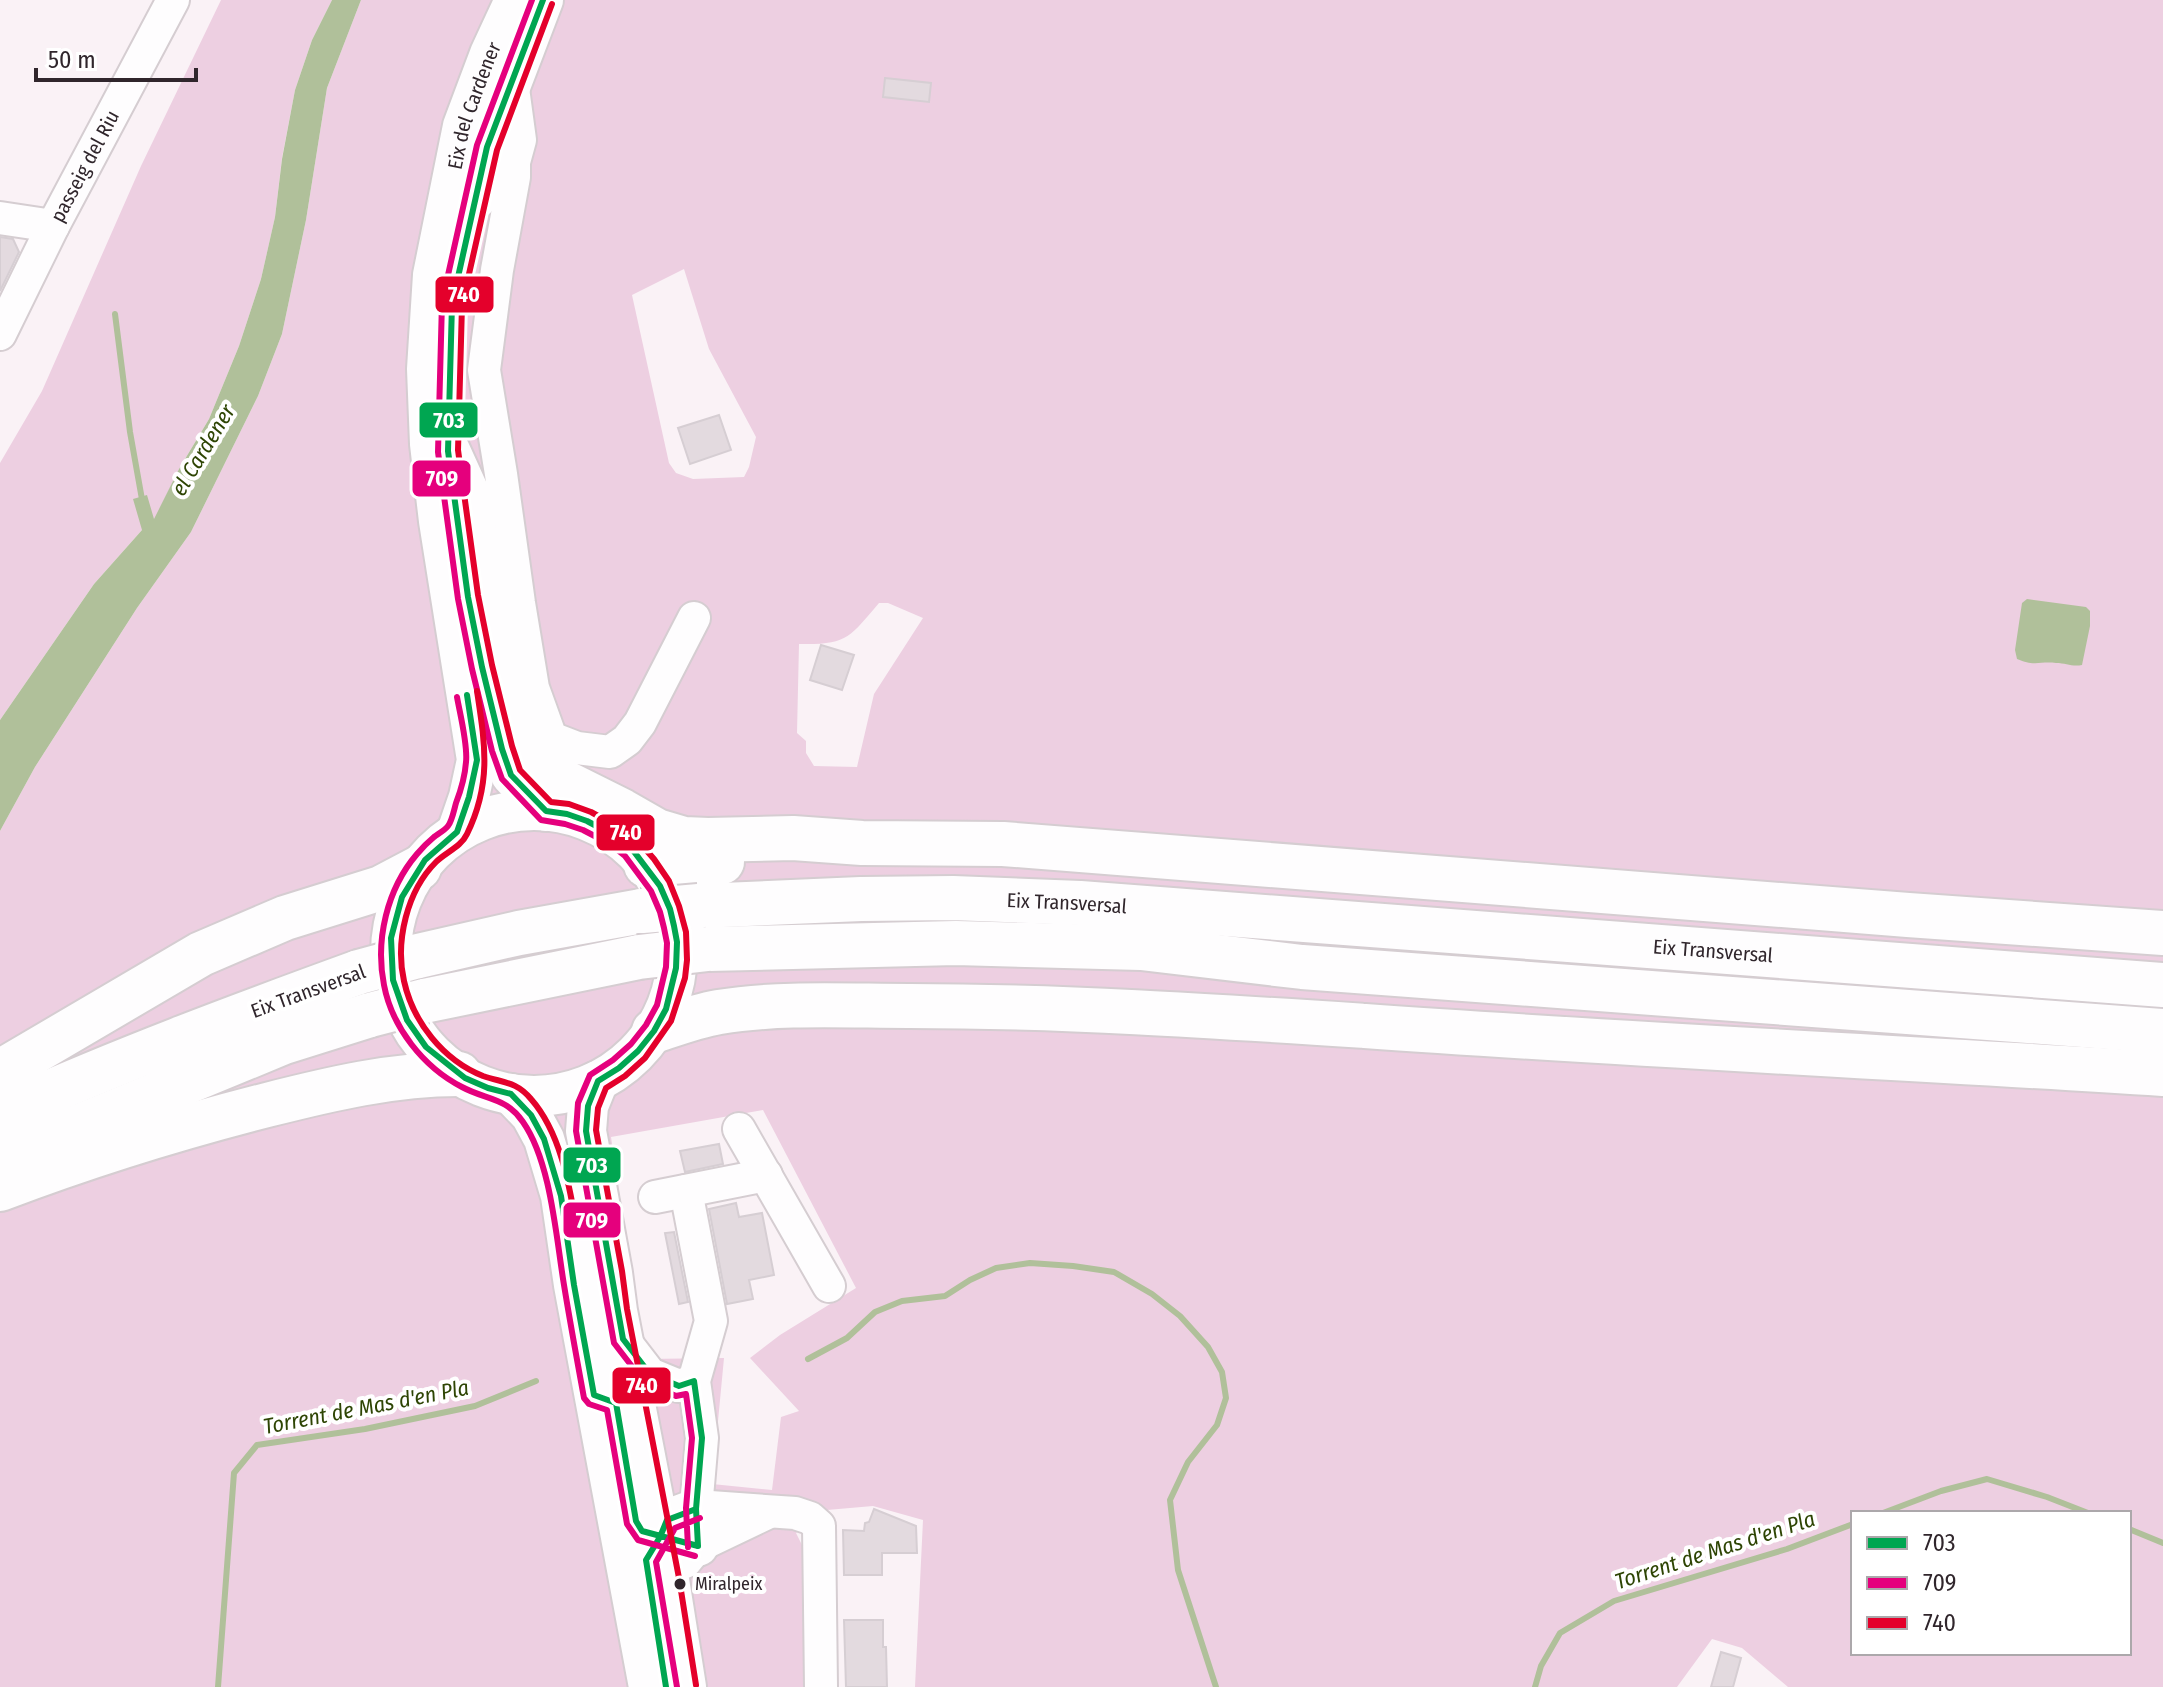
<svg xmlns="http://www.w3.org/2000/svg" width="2163" height="1687" font-family="'Fira Sans Condensed',sans-serif">
  <style>
    .green { fill: #edcfe1; fill-rule: evenodd }
    .water { fill: #b0c09a }
    .lines { fill: none; stroke-linecap: round; stroke-linejoin: round }
    .stream { stroke: #b0c09a; stroke-width: 6 }
    .building { fill: #e3dadf; stroke: #d6ced3; stroke-width: 2 }
    .minor-casing { stroke: #d5cdd1; stroke-width: 36 }
    .major-casing { stroke: #d5cdd1; stroke-width: 44 }
    .highway-casing { stroke: #d5cdd1; stroke-width: 48 }
    .minor { stroke: #fefdfe; stroke-width: 32 }
    .major { stroke: #fefdfe; stroke-width: 40 }
    .highway { stroke: #fefdfe; stroke-width: 44 }
    .highway-bridge-casing { stroke: #d5cdd1; stroke-width: 48; stroke-linecap: butt }
    .highway-bridge { stroke: #fefdfe; stroke-width: 44 }
    .bus-1-casing { stroke: #fff; stroke-width: 12 }
    .bus-2-casing { stroke: #fff; stroke-width: 12 }
    .bus-3-casing { stroke: #fff; stroke-width: 12 }
    .bus-1 { stroke: #00a651; stroke-width: 6 }
    .bus-2 { stroke: #e5007d; stroke-width: 6 }
    .bus-3 { stroke: #e4002b; stroke-width: 6 }
    .bus-dot { fill: #30262c; stroke: #fff; stroke-width: 3 }
    .labels { text-anchor: middle; dominant-baseline: central; stroke-width: 8; stroke-linejoin: round; paint-order: stroke }
    .bus-label { font-size: 18px; fill: #30262c; stroke: #fff; text-anchor: start }
    .street-label { font-size: 20px; fill: #30262c; stroke: #fff }
    .water-label { font-size: 22px; font-style: italic; fill: #2e4504; stroke: #fff }
    .line-badge { stroke: #fff; stroke-width: 3 }
    .badge-label { font-size: 22px; text-anchor: middle; font-weight: bold; fill: #fff }
  </style>
  <rect width="100%" height="100%" fill="#faf2f6"/>
  <path class="green" d="M221 0H332L312 40 295 90 282 158 275 217 261 279 239 346 209 419 179 469 154 521 142 530 94 584 0 720V463L42 391 141 166Z
    M361 0H2163V1687H1788L1742 1648 1712 1639 1677 1687H915L923 1520 873 1506 827 1510 796 1533 804 1549 808 1687H0V831L35 767 137 608 191 532 258 396 282 334 306 220 327 88ZM684 269 709 349 756 437 749 467 744 477 693 479 676 473 669 463 632 295ZM879 603H888L923 618 874 694 857 767 814 766 806 753V741L797 733 799 644C847 645 849 638 879 603ZM763 1110 856 1288 780 1335 750 1358 799 1411 781 1417 772 1490 712 1484 724 1358 644 1359 611 1137ZM1853 1513H2129V1653H1853Z"/>
  <path class="water" d="M332 0H361L327 88 306 220 282 334 258 396 191 532 137 608 35 767 0 831V720L94 584 142 530 133 499 147 495 154 519 179 469 209 419 239 346 261 279 275 217 282 159 295 90 312 40Z
    M2027 599 2086 607 2090 611V626L2082 665C2072 667 2066 663 2056 663 2039 661 2036 667 2017 659L2015 650 2022 603Z"/>
  <g class="lines">
    <path class="stream" d="M115 314 130 432 143 505
      M808 1359 847 1338 875 1312 902 1301 945 1296 970 1280 996 1268 1030 1263 1073 1266 1114 1272 1152 1294 1180 1316 1208 1347 1222 1372 1226 1398 1217 1425 1188 1462 1170 1500 1178 1570 1216 1687
      M1883 1513 1941 1491 1987 1479 2047 1497 2088 1513
      M2129 1529 2163 1543
      M218 1687 234 1473 257 1445 365 1429 475 1406 536 1381
      M1535 1687 1541 1666 1560 1633 1614 1601 1787 1549 1853 1524"/>
  </g>
  <path class="building" d="M885 78 931 83 929 102 883 97Z
    M0 237 13 239 19 252 0 291Z
    M719 415 731 450 690 464 678 428Z
    M821 645 854 655 842 690 810 680Z
    M719 1144 723 1164 685 1172 680 1151Z
    M736 1203 739 1217 762 1213 774 1275 749 1280 753 1299 727 1304 709 1209Z
    M674 1232 688 1302 679 1304 665 1233Z
    M874 1509 916 1526 917 1553H882V1575H844L843 1530 864 1531 865 1523 869 1522Z
    M844 1620H883V1647H886L887 1687H846Z
    M1721 1652 1741 1658 1733 1687H1711Z"/>
  <g class="lines">
    <defs>
      <g id="minor">
        <path d="M512 81 520 140 514 162V177L497 270 484 370 501 474 519 603 533 688 551 738 577 748 610 752 627 740 640 723 694 618"/>
        <path d="M0 218 53 226"/>
        <path id="s1" d="M0 334 53 226 173 0"/>
        <path d="M739 1129 829 1286"/>
        <path d="M686 1191 711 1321 694 1381 702 1438 696 1509 697 1531"/>
        <path d="M655 1197 766 1175"/>
        <path d="M623 1339 650 1374 679 1386 694 1381"/>
        <path d="M696 1509 710 1507 795 1513 810 1518 819 1526 821 1687"/>
        <path d="M685 1562 698 1546 767 1513"/>
      </g>
      <g id="major">
        <path d="M476 199 487 147 543 0"/>
        <path d="M495 720 511 775 546 811"/>
        <circle cx="534" cy="953" r="143"/>
        <path id="s2" d="M457 832 469 797 477 760 439 521 430 444 427 369 433 275 463 126 490 54 515 0"/>
        <path d="M598 1081 588 1106 586 1131 612 1273 617 1311 669 1580 686 1687"/>
        <path d="M511 1094 531 1115 544 1139 561 1196 574 1285 649 1687"/>
        <path d="M641 1529 642 1531 698 1546"/>
        <path d="M651 1552 660 1537 667 1520 696 1509"/>
      </g>
      <g id="highway">
        <path d="M448 451 468 495 488 616 511 729 528 760 556 778 622 811 657 831 684 839 708 840 793 838 862 843 1003 844 1908 915 2163 933"/>
        <path d="M646 865 722 862"/>
        <path id="s3" d="M699 906 861 899 953 898 1080 903 2163 985"/>
        <path d="M708 949 956 943 1141 948 1302 967 2163 1031"/>
        <path d="M414 957 519 933 642 911"/>
        <path d="M424 1001 639 957"/>
        <path d="M654 1031C675 1024 696 1016 719 1012 780 1002 848 1006 909 1006 1062 1006 1213 1016 1365 1026 1631 1045 1897 1057 2163 1074"/>
        <path d="M0 1072 201 954 285 918 381 888 419 868"/>
        <path d="M0 1114C117 1061 238 1016 359 972"/>
        <path d="M0 1159 284 1042 370 1015"/>
        <path d="M0 1189C87 1156 177 1128 267 1105 330 1089 393 1074 459 1074"/>
      </g>
    </defs>
    <use href="#minor" class="minor-casing"/>
    <use href="#major" class="major-casing"/>
    <use href="#highway" class="highway-casing"/>
    <use href="#minor" class="minor"/>
    <use href="#major" class="major"/>
    <use href="#highway" class="highway"/>
    <defs>
      <path id="highway-bridge" d="M642 911 699 906
        M639 957 708 949
        M359 972 414 957
        M370 1015 424 1001"/>
    </defs>
    <use href="#highway-bridge" class="highway-bridge-casing"/>
    <use href="#highway-bridge" class="highway-bridge"/>
    <defs>
      <path id="bus-1" d="M543 0 487 147 452 304 448 451 468 597 482 667 502 749 511 775 546 811 567 814 587 821 615 836 632 849 660 886 670 909 674 926 677 942 676 968 666 1009 654 1031 638 1051 619 1068 598 1081 588 1106 586 1131 623 1339 650 1374 679 1386 694 1381 702 1438 696 1509 698 1546
        M467 695 477 760 469 797 457 832 425 860 402 897 391 938 393 980 407 1020 426 1047 465 1078 488 1088 511 1094 531 1115 544 1139 561 1196 574 1285 594 1395 616 1403 636 1521 642 1531 698 1546
        M666 1687 646 1560 660 1537 667 1520 696 1509"/>
      <path id="bus-2" d="M532 0 477 145 442 302 438 452 458 599 472 669 492 751 502 779 541 820 565 824 583 830 610 844 625 856 651 891 660 912 664 928 667 943 666 967 657 1005 646 1025 631 1044 613 1060 590 1075 578 1103 576 1131 614 1343 644 1382 676 1396 686 1394 692 1438 686 1508 688 1547
        M457 697C460 714 468 745 466 762 465 776 461 790 456 803 454 810 452 821 448 826 445 830 438 834 434 837 428 842 422 848 417 854 387 889 375 940 384 985 392 1027 423 1067 462 1087 486 1100 506 1097 523 1122 551 1162 556 1237 564 1285 570 1322 577 1360 584 1398L589 1404 607 1410 627 1524 638 1540 695 1556
        M677 1687 656 1562 675 1528 700 1518"/>
      <path id="bus-3" d="M552 4 497 150 462 305 458 450 478 595 492 665 512 746 520 770 551 802 569 804 591 812 620 828 639 842 654 859 669 881 679 906 686 932 687 960 685 978 671 1021 645 1058 625 1076 606 1088 598 1108 596 1130 622 1271 627 1309 679 1578 696 1685
        M477 691C485 744 492 783 467 834 461 847 446 852 436 862 407 891 395 941 404 981 413 1022 443 1060 483 1076 503 1083 516 1081 531 1099 560 1132 569 1183 576 1224"/>
    </defs>
    <use href="#bus-1" class="bus-1-casing"/>
    <use href="#bus-2" class="bus-2-casing"/>
    <use href="#bus-3" class="bus-3-casing"/>
    <use href="#bus-1" class="bus-1"/>
    <use href="#bus-2" class="bus-2"/>
    <use href="#bus-3" class="bus-3"/>
  </g>
  <circle class="bus-dot" cx="680" cy="1584" r="7"/>
  <g class="labels">
    <g class="bus-label">
      <text x="695" y="1584">Miralpeix</text>
    </g>
    <g class="street-label">
      <text stroke="none"><textPath href="#s2" startOffset="738">Eix del Cardener</textPath></text>
      <text stroke="none"><textPath href="#s1" startOffset="188">passeig del Riu</textPath></text>
      <text stroke="none"><textPath href="#s3" startOffset="368">Eix Transversal</textPath></text>
      <text stroke="none"><textPath href="#s3" startOffset="1016">Eix Transversal</textPath></text>
      <text transform="translate(308 991) rotate(-20)">Eix Transversal</text>
    </g>
    <g class="water-label">
      <text transform="translate(203 450) rotate(-59)">el Cardener</text>
      <text transform="translate(366 1407) rotate(-11)">Torrent de Mas d'en Pla</text>
      <text transform="translate(1715 1550) rotate(-18)">Torrent de Mas d'en Pla</text>
    </g>
  </g>
  <g class="line-badge">
    <rect x="434" y="275" width="61" height="39" rx="8" fill="#e4002b"/>
    <rect x="418" y="401" width="61" height="38" rx="8" fill="#00a651"/>
    <rect x="411" y="459" width="61" height="39" rx="8" fill="#e5007d"/>
    <rect x="595" y="813" width="61" height="39" rx="8" fill="#e4002b"/>
    <rect x="562" y="1146" width="60" height="38" rx="8" fill="#00a651"/>
    <rect x="562" y="1201" width="60" height="38" rx="8" fill="#e5007d"/>
    <rect x="611" y="1366" width="61" height="39" rx="8" fill="#e4002b"/>
  </g>
  <g class="badge-label">
    <text x="464" y="302">740</text>
    <text x="449" y="428">703</text>
    <text x="442" y="486">709</text>
    <text x="626" y="840">740</text>
    <text x="592" y="1173">703</text>
    <text x="592" y="1228">709</text>
    <text x="642" y="1393">740</text>
  </g>
  <rect x="1851" y="1511" width="280" height="144" fill="#ffffff" stroke="#aca8ab" stroke-width="2"/>
  <rect x="1867" y="1537" width="40" height="12" fill="#00a651" stroke="#aca8ab" stroke-width="2"/>
  <text x="1923" y="1551" font-size="24" fill="#30262c">703</text>
  <rect x="1867" y="1577" width="40" height="12" fill="#e5007d" stroke="#aca8ab" stroke-width="2"/>
  <text x="1923" y="1591" font-size="24" fill="#30262c">709</text>
  <rect x="1867" y="1617" width="40" height="12" fill="#e4002b" stroke="#aca8ab" stroke-width="2"/>
  <text x="1923" y="1631" font-size="24" fill="#30262c">740</text>
  <path d="M36 68v12h160v-12" fill="none" stroke="#30262c" stroke-width="4"/>
  <text x="48" y="68" font-size="24" fill="#30262c" stroke="#ffffff" stroke-width="6" paint-order="stroke">50 m</text>
</svg>
